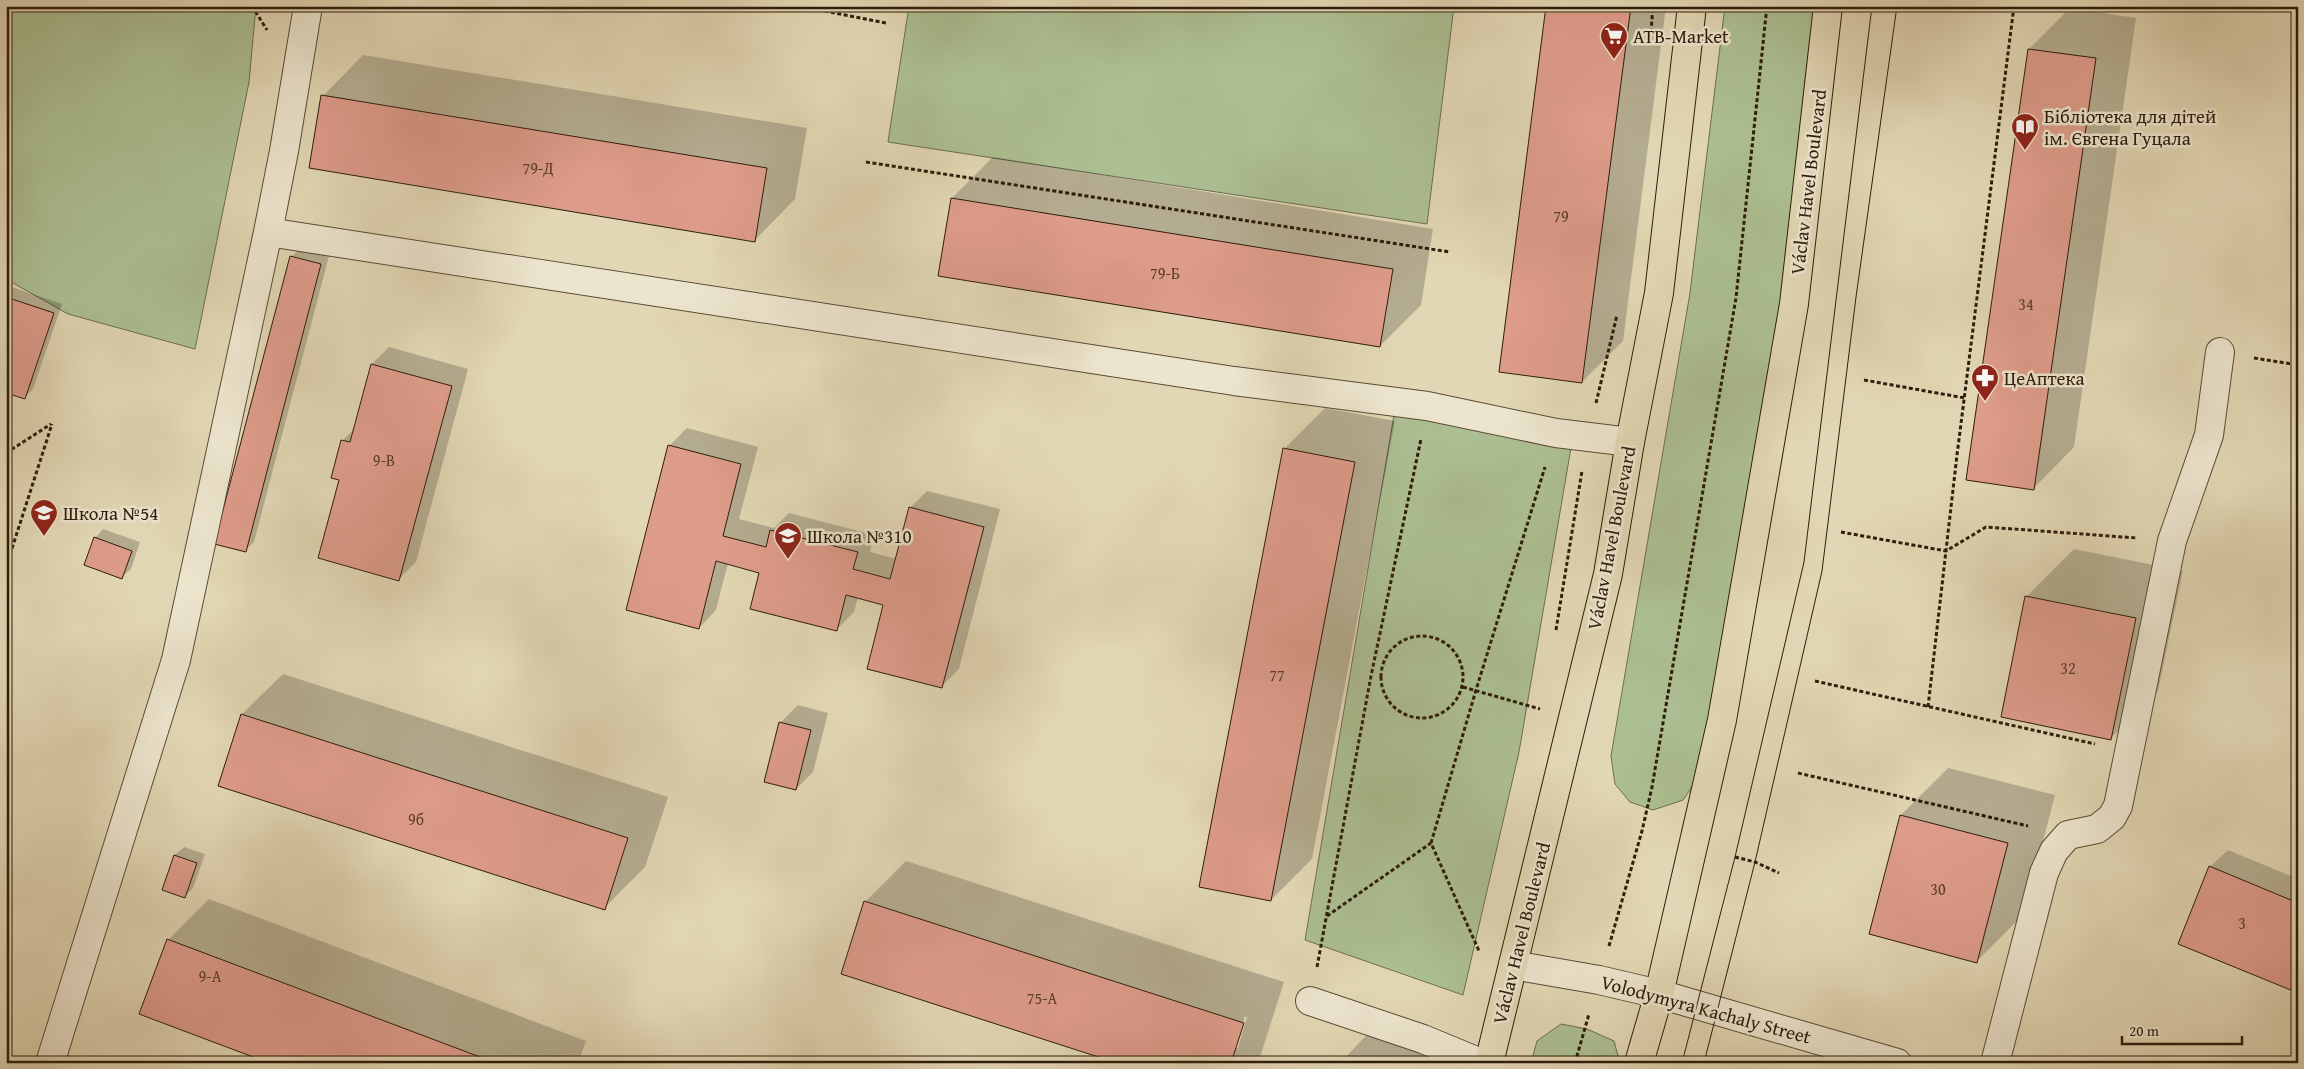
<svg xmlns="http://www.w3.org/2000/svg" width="2304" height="1069" font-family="'Gentium Book Plus',serif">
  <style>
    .green { fill: #acbf92; stroke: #6d6e4e }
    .shadow { fill: #0003; fill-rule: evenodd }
    .building { fill: #de9c8b; stroke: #2e1c0b }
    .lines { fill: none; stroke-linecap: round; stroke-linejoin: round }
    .minor-casing { stroke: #5b4b35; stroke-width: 30 }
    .major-casing { stroke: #2e1c0b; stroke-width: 30 }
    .path { stroke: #2e1c0b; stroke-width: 3; stroke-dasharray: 4 2.5; stroke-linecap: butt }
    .minor { stroke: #ece5ce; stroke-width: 28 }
    .major { stroke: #e2d7b4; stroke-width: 28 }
    .tram { stroke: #2e1c0b; stroke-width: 1 }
    .labels { text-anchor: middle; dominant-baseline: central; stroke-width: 5; stroke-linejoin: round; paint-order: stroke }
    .number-label { font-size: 16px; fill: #5a3c2b }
    .poi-label { font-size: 19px; fill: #2e1c0b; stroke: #ece5ce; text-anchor: start }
    .street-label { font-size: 19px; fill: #2e1c0b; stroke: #ece5ce }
  </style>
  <rect width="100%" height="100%" fill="#e2d7b4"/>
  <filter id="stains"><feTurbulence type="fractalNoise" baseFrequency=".004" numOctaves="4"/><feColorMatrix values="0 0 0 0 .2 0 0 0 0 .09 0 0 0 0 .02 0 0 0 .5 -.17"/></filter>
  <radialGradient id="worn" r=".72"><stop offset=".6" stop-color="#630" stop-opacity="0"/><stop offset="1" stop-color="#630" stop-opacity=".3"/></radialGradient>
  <path class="green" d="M6 6H256L249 82 195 349 68 314 6 279Z
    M909 6H1454L1427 224 888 142Z
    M1725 6H1814L1785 298 1701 774 1683 800 1653 810 1630 802 1615 784 1611 756 1690 293Z
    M1394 415 1572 442 1519 752 1463 995 1305 940Z
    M1561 1024 1587 1029 1614 1041 1620 1063H1531L1537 1041Z"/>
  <path class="shadow" d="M1547 6H1666L1623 341 1582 382Z
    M2070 8 2136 18 2074 447 2034 488 2029 49Z
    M363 55 807 128 795 199 755 240 323 96Z
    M993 157 1433 229 1421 305 1380 346 940 275 952 198Z
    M300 248 329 256 254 542 246 550 291 257Z
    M6 285 62 304 33 389 24 398 6 391Z
    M389 347 468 369 416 562 399 579 341 479 342 441 355 428 372 364Z
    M1325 408 1395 421 1312 859 1271 900 1284 449Z
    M687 428 758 447 739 519 774 528 789 513 874 535 870 552 897 559 910 508 927 491 1000 509 959 669 941 687 885 604 858 597 854 612 837 629 761 572 728 563 716 610 699 628 669 446Z
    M103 529 140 542 131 569 122 577 95 538Z
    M6 541 11 542 6 556Z
    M2074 549 2183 571 2158 691 2111 738 2027 596Z
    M283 674 668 797 645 867 604 908 220 785 242 714Z
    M798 705 828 713 813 772 796 789 766 781 781 722Z
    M1948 768 2055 795 2024 914 1977 961 1901 815Z
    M184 847 205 854 193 888 184 897 163 889 175 855Z
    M2228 850 2298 879V992L2210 867Z
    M906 861 1284 982 1261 1054 1252 1063H1121L865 902ZM1245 1016 1247 1017 1238 1048H1235Z
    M209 899 586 1041 578 1063H272L168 940Z
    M1381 1020 1475 1063H1340Z"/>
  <path class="building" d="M1546 6H1631L1582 383 1499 372Z
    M2028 49 2096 58 2034 490 1966 480Z
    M321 95 767 168 755 242 309 168Z
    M951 198 1393 269 1380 347 938 276Z
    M290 256 321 264 246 552 214 544Z
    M6 297 54 313 25 399 6 393Z
    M371 364 452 386 399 581 318 558 339 480 331 478 341 440 350 442Z
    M668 445 741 464 723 536 766 547 770 530 858 552 853 569 890 579 909 507 984 527 942 688 867 669 883 605 846 595 837 631 750 609 759 573 716 561 699 629 626 610Z
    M1283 448 1355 462 1271 901 1199 887Z
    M94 537 132 551 122 579 84 565Z
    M2025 596 2136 618 2111 740 2001 717Z
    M241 714 628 838 605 910 218 786Z
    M779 722 811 730 796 790 764 782Z
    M1900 815 2008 843 1977 963 1869 934Z
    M174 855 197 863 185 898 162 890Z
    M2209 866 2298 903V993L2178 944Z
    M864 901 1244 1023 1231 1063H1117L841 974Z
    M167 939 496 1063H269L139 1014Z"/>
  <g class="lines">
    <defs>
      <path id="minor" d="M268 232 1234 381 1427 406 1556 433 1630 442
        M1513 965 1599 980 1659 994 1897 1063
        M1310 1001 1423 1039 1481 1063
        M50 1063 176 660 268 232 284 151 308 6
        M1995 1063 2044 873 2054 851 2068 835 2097 829 2112 817 2118 806 2172 541 2209 435 2220 352"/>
      <path id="major" d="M1489 1063 1608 574 1630 442 1659 293 1692 6
        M1639 1063 1659 994 1722 720 1794 304 1828 6"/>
    </defs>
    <use href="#minor" class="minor-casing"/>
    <use href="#major" class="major-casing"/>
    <path class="path" d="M252 6 267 30
      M799 6 886 23
      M1650 45 1653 6
      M866 162 1450 252
      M2254 358 2298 365
      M1864 380 1965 398
      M1596 403 1617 315
      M6 453 51 424
      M1841 532 1946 551 1986 527 2137 538
      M6 567 52 424
      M1556 630 1582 471
      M1381 677a41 41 0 1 1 82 0a41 41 0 1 1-82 0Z
      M1815 681 2095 744
      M1463 687 1540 709
      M1928 707 1957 455 2014 6
      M1798 773 2028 826
      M1431 843 1476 690 1545 467
      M1735 857 1755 862 1779 873
      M1327 916 1431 843 1479 951
      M1609 946 1642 831 1652 787 1736 298 1767 6
      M1317 967 1371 676 1421 439
      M1575 1063 1589 1014"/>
    <use href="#minor" class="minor"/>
    <use href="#major" class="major"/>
    <path class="tram" d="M1682 1063 1735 857 1804 562 1872 6
      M1704 1063 1755 862 1822 571 1856 297 1897 6"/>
  </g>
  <defs>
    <symbol id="supermarket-pin" viewBox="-11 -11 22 30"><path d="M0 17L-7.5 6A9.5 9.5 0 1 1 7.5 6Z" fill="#8f2418" stroke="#ece5ce"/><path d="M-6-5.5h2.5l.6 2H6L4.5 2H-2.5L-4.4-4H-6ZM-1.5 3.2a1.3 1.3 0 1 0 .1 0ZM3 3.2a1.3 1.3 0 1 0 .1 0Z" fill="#fff"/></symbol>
    <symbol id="library-pin" viewBox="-11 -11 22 30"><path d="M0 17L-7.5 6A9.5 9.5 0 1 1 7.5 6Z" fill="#8f2418" stroke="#ece5ce"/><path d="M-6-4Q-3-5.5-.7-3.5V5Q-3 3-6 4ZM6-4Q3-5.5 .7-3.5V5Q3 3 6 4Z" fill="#fff"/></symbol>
    <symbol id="pharmacy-pin" viewBox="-11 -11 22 30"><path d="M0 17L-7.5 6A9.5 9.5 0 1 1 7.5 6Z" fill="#8f2418" stroke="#ece5ce"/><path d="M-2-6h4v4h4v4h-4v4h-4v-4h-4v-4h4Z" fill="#fff"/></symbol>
    <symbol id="school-pin" viewBox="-11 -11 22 30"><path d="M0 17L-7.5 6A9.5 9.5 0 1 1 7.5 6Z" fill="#8f2418" stroke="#ece5ce"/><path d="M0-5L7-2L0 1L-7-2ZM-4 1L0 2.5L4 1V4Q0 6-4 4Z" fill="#fff"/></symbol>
  </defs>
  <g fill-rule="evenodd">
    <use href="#supermarket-pin" x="1598" y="20" width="32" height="43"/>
    <use href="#library-pin" x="2009" y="111" width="32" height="43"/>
    <use href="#pharmacy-pin" x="1969" y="362" width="32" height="43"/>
    <use href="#school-pin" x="28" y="497" width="32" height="43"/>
    <use href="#school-pin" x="772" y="520" width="32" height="43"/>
  </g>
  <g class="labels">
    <g class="number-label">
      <text x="538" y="168">79-Д</text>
      <text x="1561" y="216">79</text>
      <text x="1165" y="273">79-Б</text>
      <text x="2026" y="304">34</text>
      <text x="384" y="460">9-В</text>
      <text x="2068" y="668">32</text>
      <text x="1277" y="675">77</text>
      <text x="416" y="819">9б</text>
      <text x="1938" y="889">30</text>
      <text x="2242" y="923">3</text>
      <text x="210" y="976">9-А</text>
      <text x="1042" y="998">75-А</text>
    </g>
    <g class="poi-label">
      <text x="1633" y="36">ATB-Market</text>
      <text x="2044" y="116">Бібліотека для дітей<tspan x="2044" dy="22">ім. Євгена Гуцала</tspan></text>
      <text x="2004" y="378">ЦеАптека</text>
      <text x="63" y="513">Школа №54</text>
      <text x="807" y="536">Школа №310</text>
    </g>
    <g class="street-label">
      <text transform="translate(1808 182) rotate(-83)">Václav Havel Boulevard</text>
      <text transform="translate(1611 538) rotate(-79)">Václav Havel Boulevard</text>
      <text transform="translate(1521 933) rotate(-76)">Václav Havel Boulevard</text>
      <text transform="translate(1706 1009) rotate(15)">Volodymyra Kachaly Street</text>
    </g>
  </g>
  <rect width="2304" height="1069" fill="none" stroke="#e2d7b4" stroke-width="25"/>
  <rect x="8" y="8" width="2289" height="1054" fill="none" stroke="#2e1c0b" stroke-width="2.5"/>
  <rect x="12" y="12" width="2279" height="1044" fill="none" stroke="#2e1c0b"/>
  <path d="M2122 1036v8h120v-8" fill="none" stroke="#2e1c0b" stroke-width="2.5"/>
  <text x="2129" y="1036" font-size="15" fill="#2e1c0b" stroke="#ece5ce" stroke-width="4" paint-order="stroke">20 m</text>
  <rect width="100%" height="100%" filter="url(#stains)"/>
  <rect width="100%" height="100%" fill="url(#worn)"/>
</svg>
